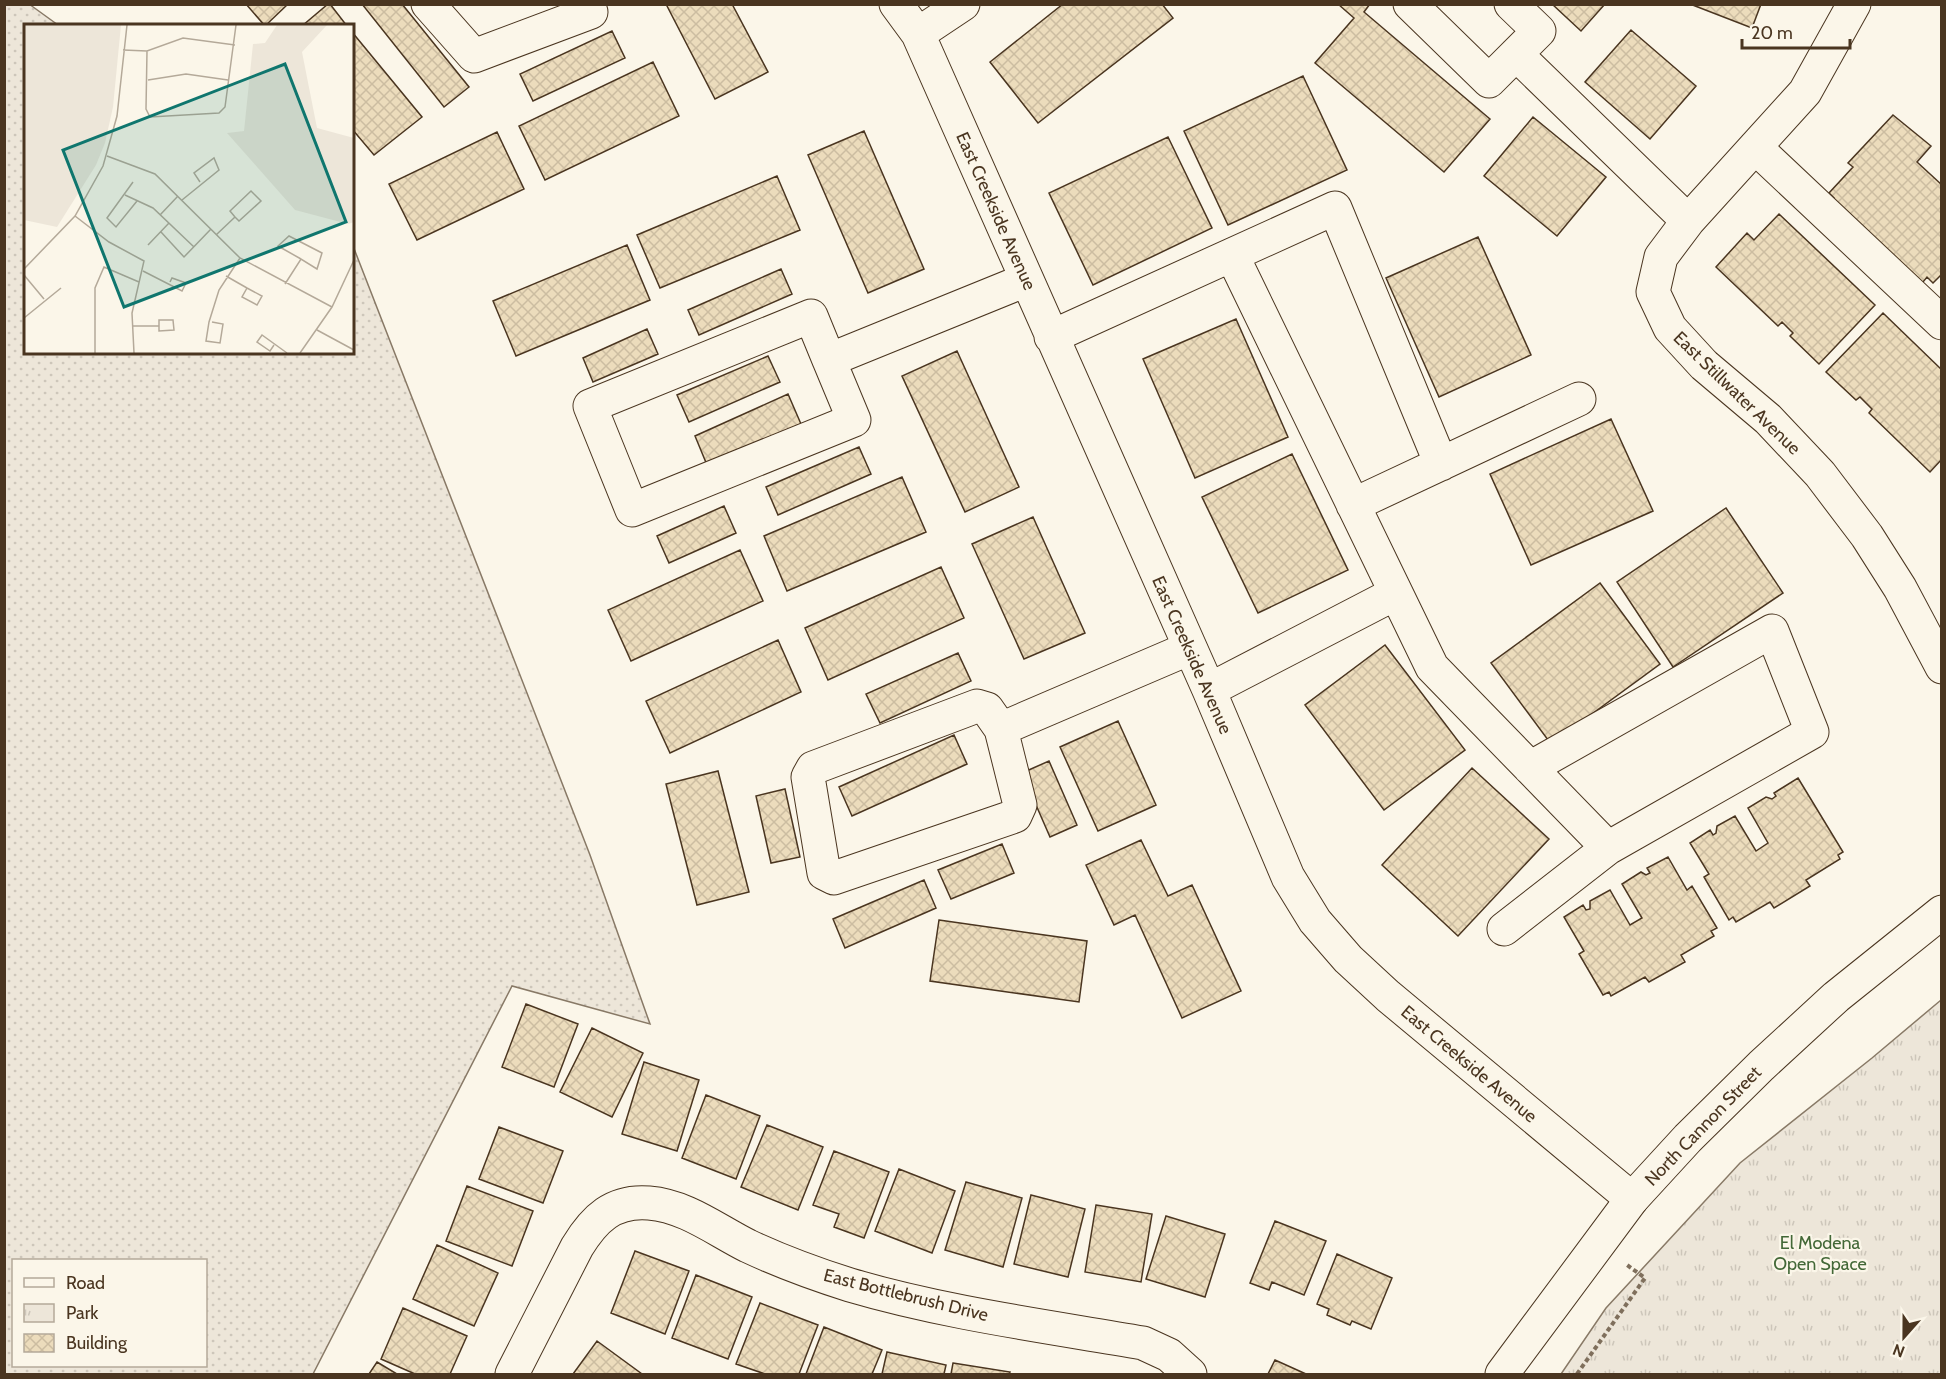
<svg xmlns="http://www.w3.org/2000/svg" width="1946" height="1379" font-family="Cabin,sans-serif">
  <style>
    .grass { fill: url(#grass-dots); stroke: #887966; stroke-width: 1.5; fill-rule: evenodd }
    .park { fill: url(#park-tufts); stroke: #887966; stroke-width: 1.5 }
    .building { fill: url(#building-cross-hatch); stroke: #4a3520; stroke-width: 1.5 }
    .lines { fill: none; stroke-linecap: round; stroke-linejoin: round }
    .minor-casing { stroke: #4a3520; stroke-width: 35 }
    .major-casing { stroke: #4a3520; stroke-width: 35 }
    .path { stroke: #7f6f5c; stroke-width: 4; stroke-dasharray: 4.5 3; stroke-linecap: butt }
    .minor { stroke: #fbf6e9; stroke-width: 33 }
    .major { stroke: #fbf6e9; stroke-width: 33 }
    .labels { text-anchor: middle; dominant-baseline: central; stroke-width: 4.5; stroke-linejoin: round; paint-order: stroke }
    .street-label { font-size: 18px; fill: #4a3520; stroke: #fbf6e9 }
    .park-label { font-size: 18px; fill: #436837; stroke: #fbf6e9 }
    .inset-road { fill: none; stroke: #b4a999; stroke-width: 1.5 }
    .view { fill: #0f766e; fill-opacity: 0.15; stroke: #0f766e; stroke-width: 3 }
    .inset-edge { fill: none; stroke: #4a3520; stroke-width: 3 }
  </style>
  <defs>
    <pattern id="grass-dots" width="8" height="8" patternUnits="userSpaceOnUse" patternTransform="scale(1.5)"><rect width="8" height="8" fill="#ede6d9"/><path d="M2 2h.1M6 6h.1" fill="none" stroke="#cdc6ba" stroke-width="1.8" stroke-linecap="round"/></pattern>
    <pattern id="park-tufts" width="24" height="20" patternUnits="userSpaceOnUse" patternTransform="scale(1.5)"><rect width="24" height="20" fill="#ede6d9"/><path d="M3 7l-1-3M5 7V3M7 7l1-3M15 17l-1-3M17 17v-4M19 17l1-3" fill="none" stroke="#cdc6ba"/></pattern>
    <pattern id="building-cross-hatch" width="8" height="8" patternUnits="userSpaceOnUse" patternTransform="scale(1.5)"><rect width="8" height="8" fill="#ecdcbc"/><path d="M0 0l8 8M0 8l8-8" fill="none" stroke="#ccbda1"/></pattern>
  </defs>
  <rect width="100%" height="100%" fill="#fbf6e9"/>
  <path class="grass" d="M29 4 58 25 26 26V352H352L353 246 590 855 650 1024 512 986 313 1374H5L4 5ZM14 1260H206V1366H14Z"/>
  <path class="park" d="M1941 1000V1374H1561L1606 1308 1740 1163 1872 1058Z"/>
  <path class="building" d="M246 4H288L265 26Z
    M328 4H330L347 26H302Z
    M362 4H402L469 87 444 107Z
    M666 4H732L768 72 715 99Z
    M1063 4H1162L1173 18 1038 123 990 62Z
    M1338 4H1370L1364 12 1490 119 1444 172 1315 63 1354 18Z
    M1552 4H1605L1581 31Z
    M1690 4H1761L1752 28Z
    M1631 30 1696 86 1650 139 1585 82Z
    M612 31 625 58 533 101 520 74Z
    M352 32 422 117 374 155 352 129Z
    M653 62 679 116 545 180 519 126Z
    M1303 76 1347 170 1228 225 1184 131Z
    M1893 115 1931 146 1917 162 1942 185V274L1933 283 1927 277 1919 287 1828 204 1834 198 1829 193 1853 167 1848 163Z
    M1533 117 1606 177 1557 236 1484 176Z
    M864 131 924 269 868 293 808 155Z
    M497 132 524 189 417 240 389 184Z
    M1168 137 1212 228 1093 285 1049 193Z
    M777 176 800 230 660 288 637 235Z
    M1779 214 1875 305 1819 364 1790 336 1793 333 1782 322 1778 326 1716 267 1747 233 1754 240Z
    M1478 237 1531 355 1439 397 1386 278Z
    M627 245 650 300 516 356 493 301Z
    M781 269 792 294 699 335 688 310Z
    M1883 313 1942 370V459L1930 472 1869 413 1872 409 1860 397 1856 400 1826 372Z
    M1236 319 1288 437 1195 478 1143 359Z
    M647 329 658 354 593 382 583 358Z
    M957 351 1019 487 965 512 902 376Z
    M768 356 780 382 689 422 677 395Z
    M788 394 801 424 707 465 695 436Z
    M1611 419 1653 511 1531 565 1490 474Z
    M859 447 871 474 778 515 766 487Z
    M1292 454 1348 570 1258 613 1202 497Z
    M902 477 926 532 787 591 764 536Z
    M724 506 736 533 669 563 657 536Z
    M1726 508 1783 593 1673 667 1617 582Z
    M1033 517 1085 633 1024 659 972 544Z
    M740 550 763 601 631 661 608 610Z
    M941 567 964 618 828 680 805 628Z
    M1600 583 1660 664 1551 744 1491 663Z
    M778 640 801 692 670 753 646 701Z
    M1385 645 1465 750 1384 810 1305 705Z
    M958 653 971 681 880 723 866 694Z
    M1118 721 1156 805 1098 831 1060 747Z
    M954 735 967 764 852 816 839 787Z
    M1049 761 1077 825 1050 837 1022 773Z
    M1472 768 1549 839 1458 936 1382 865Z
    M718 771 749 892 697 905 666 784Z
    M1798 778 1843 852 1838 855 1840 859 1806 880 1810 886 1774 908 1770 902 1736 922 1733 917 1729 920 1704 877 1709 874 1690 843 1710 830 1713 835 1716 833 1717 826 1735 816 1756 851 1768 843 1748 808 1766 797 1772 799 1776 796 1774 793Z
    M785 789 800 857 771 863 756 796Z
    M1141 840 1168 896 1192 885 1241 991 1182 1018 1135 915 1114 925 1086 865Z
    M1002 844 1014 873 951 899 938 870Z
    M1668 857 1687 890 1692 886 1717 928 1711 931 1714 936 1681 955 1685 962 1649 982 1645 977 1611 996 1609 992 1603 995 1579 954 1584 951 1564 917 1583 905 1586 910 1590 909V901L1610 890 1630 925 1642 918 1622 884 1641 872 1646 875 1650 873 1647 868Z
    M924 880 936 908 845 948 833 919Z
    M939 920 1087 941 1079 1002 930 981Z
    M526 1004 578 1024 554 1087 502 1067Z
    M592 1028 643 1053 612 1117 560 1092Z
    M644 1062 699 1080 677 1151 622 1134Z
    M706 1095 760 1116 736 1179 682 1158Z
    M767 1125 823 1147 798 1210 741 1187Z
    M499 1127 563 1151 543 1203 479 1179Z
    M834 1151 889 1172 864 1238 834 1227 839 1214 813 1205Z
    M899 1169 955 1191 932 1253 875 1231Z
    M966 1182 1022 1198 1003 1267 945 1250Z
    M467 1186 533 1211 512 1266 446 1241Z
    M1031 1195 1085 1209 1068 1277 1014 1264Z
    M1096 1205 1152 1214 1141 1282 1085 1272Z
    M1166 1216 1225 1234 1205 1297 1146 1279Z
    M1275 1221 1326 1241 1304 1295 1272 1282 1269 1290 1250 1283Z
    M437 1245 498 1273 474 1326 413 1299Z
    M635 1251 689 1271 665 1334 611 1313Z
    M1337 1254 1392 1278 1371 1329 1352 1321 1350 1325 1327 1315 1329 1309 1317 1304Z
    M696 1275 752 1297 728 1359 672 1338Z
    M760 1303 818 1325 799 1374H765L736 1364Z
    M403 1308 467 1336 450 1374H415L381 1359Z
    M824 1327 882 1350 872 1374H806Z
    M597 1341 642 1374H573Z
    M887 1352 946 1365 944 1374H882Z
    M1275 1360 1306 1374H1268Z
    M377 1362 397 1374H369Z
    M953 1363 1010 1372 1009 1374H951Z"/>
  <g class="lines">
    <defs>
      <path id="minor" d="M428 4 474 56 591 12 585 4
        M896 4 918 34 1209 690 1288 877 1315 921 1348 959 1388 996 1632 1199
        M1410 4 1489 81 1539 31 1511 4
        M1854 4 1805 92 1688 221 1661 257 1653 292 1670 328 1704 365 1768 419 1820 474 1867 536 1900 588 1942 667
        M918 34 963 4
        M1516 54 1688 221
        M1755 147 1942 323
        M1232 255 1432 667 1608 848
        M1051 337 1335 208 1441 464
        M829 360 854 420 632 510 590 406 811 316 829 360 1026 280
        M1353 505 1579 399
        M1209 690 1396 593
        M1001 729 1020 805 1015 816 834 878 824 873 808 777 813 768 977 706 987 709 1001 729 1190 648
        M1504 929 1608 848 1812 732 1772 631 1530 768
        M512 1374 577 1247C594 1219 613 1200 649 1203 686 1206 716 1230 748 1246 780 1261 815 1274 850 1285 945 1313 1045 1326 1143 1343L1169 1355 1190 1374"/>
      <path id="major" d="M1502 1374 1632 1199 1688 1138 1761 1066 1836 997 1942 912"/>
    </defs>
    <use href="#minor" class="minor-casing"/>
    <use href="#major" class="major-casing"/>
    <path class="path" d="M1577 1374 1645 1278 1627 1265"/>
    <use href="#minor" class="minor"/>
    <use href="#major" class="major"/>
  </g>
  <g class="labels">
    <g class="street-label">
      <text transform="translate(996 211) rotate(66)">East Creekside Avenue</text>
      <text transform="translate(1737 393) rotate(44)">East Stillwater Avenue</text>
      <text transform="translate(1192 655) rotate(66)">East Creekside Avenue</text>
      <text transform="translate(1469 1064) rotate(40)">East Creekside Avenue</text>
      <text transform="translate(1703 1126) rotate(-46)">North Cannon Street</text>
      <text transform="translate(906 1295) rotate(14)">East Bottlebrush Drive</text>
    </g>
    <g class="park-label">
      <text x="1820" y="1243">El Modena<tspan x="1820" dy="21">Open Space</tspan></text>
    </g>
  </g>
  <g transform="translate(24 24)">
    <rect width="330" height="330" fill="#fbf6e9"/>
    <path d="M253 1H303L278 28 293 104 330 114V198L324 200 271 186 203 109 220 107 229 20 241 19Z" fill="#ede6d9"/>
    <path d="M0 1H97L89 83 81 119 72 141 33 203 0 196Z" fill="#ede6d9"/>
    <path class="inset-road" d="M99 26 123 27 159 14 211 21M123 27 122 85 126 93 195 89 201 83 212 1M124 56 162 50 204 56M83 132 131 150 216 234 308 283M109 158 83 194 92 203 113 177M101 171 129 184 170 223M158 176 195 146 190 134 170 149 176 158M136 191 154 172M51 192 85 218 120 237 108 289 110 329M137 208 160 233 187 205M192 211 211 193 215 197 237 177 227 167 206 187 211 193M124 221 145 199M0 245 51 192 79 142 93 92 103 1M119 247 158 267 162 259 148 254 146 258M0 251 20 275M202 252 223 264 238 272 233 281 218 273 223 264M261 260 277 235 293 245 298 229 265 212 254 222 277 235M0 294 37 264M188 298 199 300 196 319 182 317 185 298 195 266 216 234M108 302H135V307L150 306 149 296H135V302M293 306 330 326M250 321 246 327 233 318 238 311 263 329M71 329V264L80 243 115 258M276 329 308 283 330 236"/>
    <path class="view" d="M261 40 322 198 100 283 39 126Z"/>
    <rect width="330" height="330" class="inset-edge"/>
  </g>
  <rect width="1946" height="1379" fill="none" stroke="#4a3520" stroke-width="12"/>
  <rect x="12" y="1259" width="195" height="108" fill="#fbf6e9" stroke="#b4a999" stroke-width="1.5"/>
  <rect x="24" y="1278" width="30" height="9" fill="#fbf6e9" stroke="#b4a999" stroke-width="1.5"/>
  <text x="66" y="1289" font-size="18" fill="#4a3520">Road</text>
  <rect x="24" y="1304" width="30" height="18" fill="url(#park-tufts)" stroke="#b4a999" stroke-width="1.5"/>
  <text x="66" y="1319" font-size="18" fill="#4a3520">Park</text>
  <rect x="24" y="1334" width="30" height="18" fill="url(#building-cross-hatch)" stroke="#b4a999" stroke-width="1.5"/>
  <text x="66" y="1349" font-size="18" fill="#4a3520">Building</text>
  <g transform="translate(1904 1337) rotate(201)" stroke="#fbf6e9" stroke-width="4.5" paint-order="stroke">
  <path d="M0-4.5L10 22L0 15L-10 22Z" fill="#4a3520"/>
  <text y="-9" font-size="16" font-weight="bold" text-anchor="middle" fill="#4a3520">N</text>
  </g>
  <path d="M1742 39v9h108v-9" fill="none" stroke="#4a3520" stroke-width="3"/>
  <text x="1751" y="39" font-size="18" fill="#4a3520" stroke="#fbf6e9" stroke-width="4.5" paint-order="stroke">20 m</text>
</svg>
